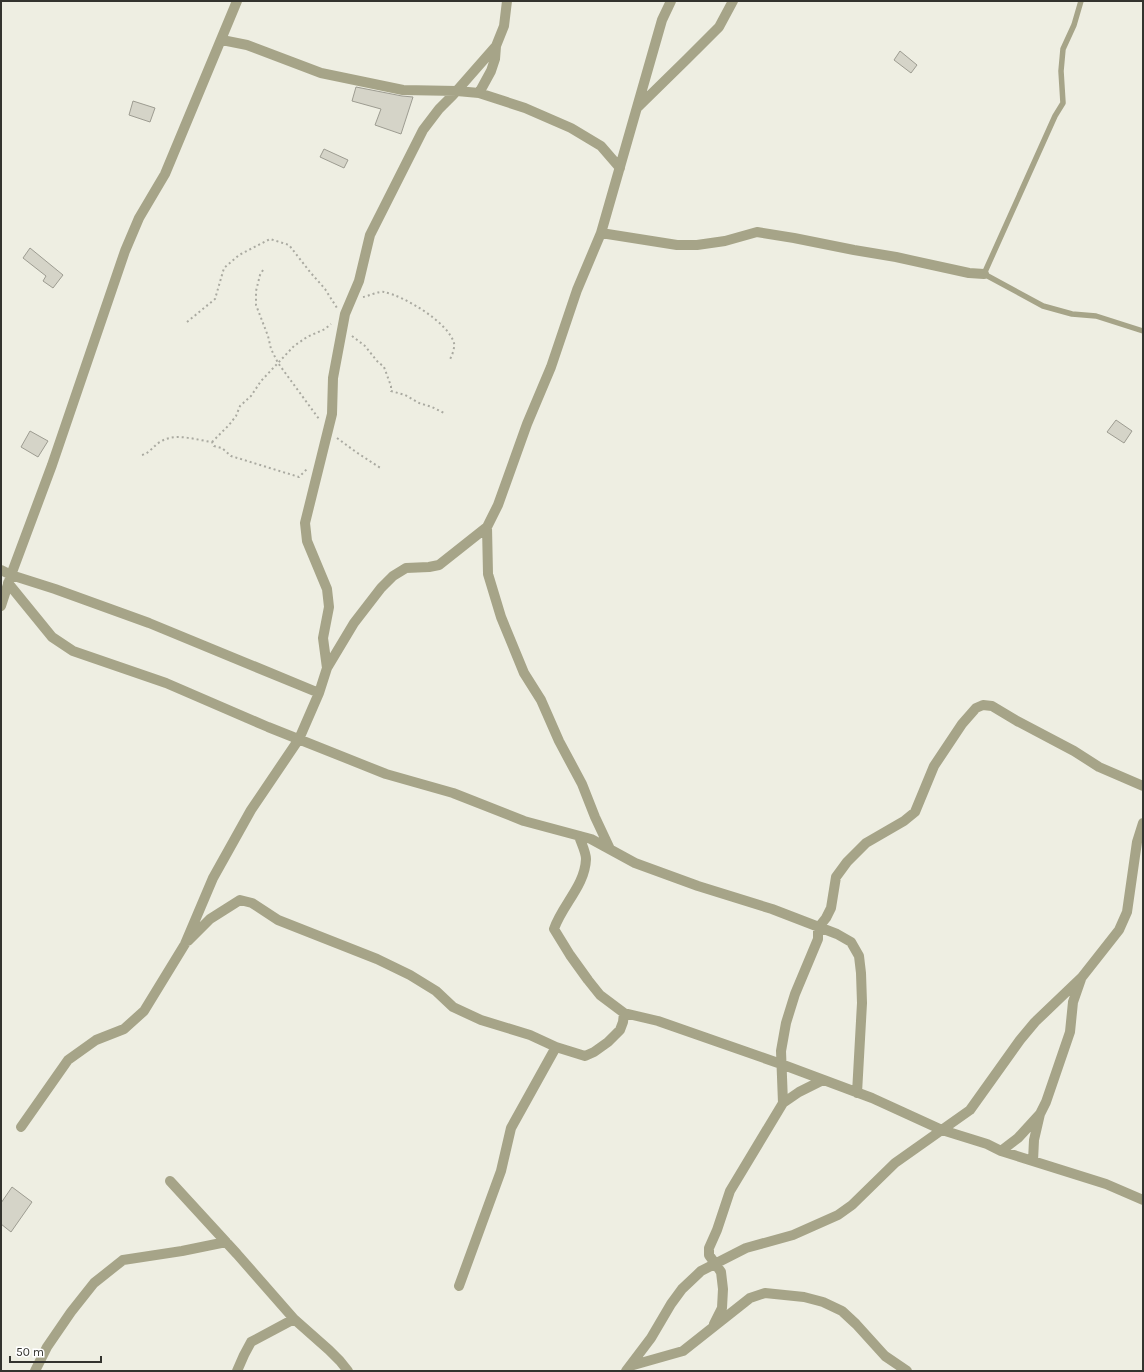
<svg xmlns="http://www.w3.org/2000/svg" width="1144" height="1372" font-family="Karla,sans-serif">
	<style>
		.building { fill: #d5d4c8; stroke: #9d9c91 }
		.lines { fill: none; stroke-linecap: round; stroke-linejoin: round }
		.path { stroke: #aaaaa1; stroke-width: 2; stroke-dasharray: 2 3; stroke-linecap: butt }
		.service { stroke: #a6a488; stroke-width: 5.5 }
		.minor { stroke: #a6a488; stroke-width: 10 }
	</style>
	<rect width="100%" height="100%" fill="#eeeee2"/>
	<path class="building" d="M900 51 917 65 911 73 894 60Z
		M356 87 402 96 413 97 401 134 375 125 381 109 352 101Z
		M133 101 155 108 150 122 129 115Z
		M324 149 348 160 344 168 320 157Z
		M30 248 63 275 53 288 43 281 46 276 23 258Z
		M1116 420 1132 431 1124 443 1107 432Z
		M30 431 48 441 38 457 21 447Z
		M12 1187 32 1202 11 1232 1 1224V1203Z"/>
	<g class="lines">
		<path class="path" d="M263 270 260 275 256 291V305L268 336 271 349 278 363 319 419
			M363 297C369 296 378 291 384 292 404 296 448 322 454 343 455 348 452 356 449 361
			M187 322 215 299 224 268 239 255 270 239 289 245 310 272 325 289 337 308
			M352 336 365 346 377 361 384 367 391 386V391L405 395 419 403 432 407 444 413
			M337 438 356 452 382 469
			M212 442 229 425 236 416 240 406 251 396 261 381 294 346 307 337 325 329 331 324
			M142 455C150 453 153 446 160 442 175 432 196 440 212 442L214 446 222 448 231 456 299 477 307 469"/>
		<path class="service" d="M1081 1 1074 25 1063 49 1061 71 1063 103 1055 116 984 274 1043 306 1072 314 1096 316 1143 331"/>
		<path class="minor" d="M222 40 247 45 321 73 403 90 457 91 479 93 525 108 571 128 601 146 620 168
			M479 93 491 71 495 59 496 46 504 26 507 1
			M638 107 687 59 719 27 733 1
			M601 233 677 245H697L725 241 757 232 794 238 854 250 896 257 969 273 984 274
			M487 527 488 574 501 617 524 673 541 700 559 741 582 784 595 817 610 849
			M1 570 11 575 55 589 149 623 319 693
			M8 583 52 637 73 651 166 683 268 727 386 774 453 793 524 821 591 839 635 863 698 886 772 909 837 934 851 942 859 956 861 973 862 1003 857 1093
			M1 606 11 575 52 465 125 251 139 218 165 174 237 1
			M327 668 323 638 329 607 327 589 307 541 305 523 332 414 333 378 345 314 359 281 370 235 423 130 439 109 453 95 496 46
			M579 836C581 843 586 852 586 859 585 886 562 905 554 929L570 955 588 980 600 995 624 1013 658 1021 781 1064 872 1098 942 1130 987 1144 1001 1151 1106 1184 1143 1200
			M188 941 210 919 240 900 252 903 278 920 377 959 410 975 436 991 453 1007 481 1020 530 1035 556 1047 585 1056 594 1052 608 1042 620 1030 623 1022 624 1013
			M783 1103 781 1051 786 1023 795 994 818 939V928L826 918 831 908 836 877 847 862 866 843 904 821 915 812 934 766 962 724 976 708 983 705 992 706 1017 721 1074 751 1099 767 1143 786
			M21 1127 68 1060 96 1040 124 1029 144 1011 185 944 213 878 251 810 299 739 319 693 327 668 354 623 381 588 393 576 406 568 429 567 439 565 487 527 498 505 527 424 551 367 577 290 601 233 662 20 671 1
			M1001 1151 1018 1138 1040 1114
			M1033 1161 1034 1140 1040 1114 1046 1102 1070 1032 1073 1002 1081 979
			M170 1181 237 1254 294 1319 329 1350 340 1361 348 1371
			M459 1286 501 1171 511 1128 556 1047
			M714 1324 722 1308 723 1289 721 1272 709 1255V1248L717 1230 730 1191 783 1103 799 1092 823 1080
			M630 1366 683 1351 750 1298 765 1293 804 1297 823 1302 842 1311 856 1324 885 1356 907 1371
			M35 1371 47 1347 71 1312 94 1283 123 1260 182 1251 226 1242
			M237 1371 244 1355 251 1342 294 1319
			M626 1371 651 1338 671 1304 682 1289 701 1271 746 1248 793 1235 838 1215 852 1205 895 1163 970 1110 1020 1040 1035 1022 1082 977 1119 930 1127 912 1137 842 1143 823"/>
	</g>
	<rect width="1144" height="1372" fill="none" stroke="#33332e" stroke-width="4"/>
	<path d="M10 1356v6h91v-6" fill="none" stroke="#33332e" stroke-width="2"/>
	<text x="16" y="1356" font-size="12" fill="#33332e" stroke="#ffffff" stroke-width="3" paint-order="stroke">50 m</text>
</svg>
